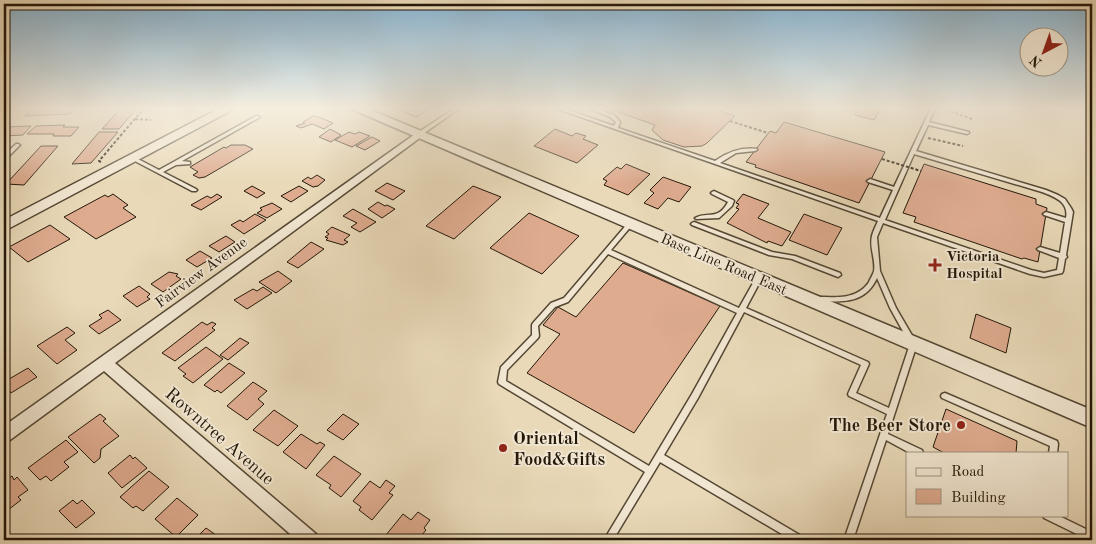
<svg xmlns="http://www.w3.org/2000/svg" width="1096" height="544" font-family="'Old Standard TT',serif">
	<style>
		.building { fill: #deab8f; stroke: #231708 }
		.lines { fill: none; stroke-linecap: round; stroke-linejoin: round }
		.service-casing { stroke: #544834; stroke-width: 3 }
		.minor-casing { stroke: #544834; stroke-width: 3 }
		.tertiary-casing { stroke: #544834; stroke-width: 3 }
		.path { stroke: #231708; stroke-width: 2; stroke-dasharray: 3 2; stroke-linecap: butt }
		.service { fill: #f1e6d1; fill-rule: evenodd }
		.minor { fill: #f1e6d1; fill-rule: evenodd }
		.tertiary { fill: #f1e6d1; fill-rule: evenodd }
		.path-bridge { stroke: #231708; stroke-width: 2; stroke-dasharray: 3 2; stroke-linecap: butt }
		.poi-dot { fill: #8f2418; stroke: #f1e6d1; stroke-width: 2 }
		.labels { text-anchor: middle; stroke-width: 4; stroke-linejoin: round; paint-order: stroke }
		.poi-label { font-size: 15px; font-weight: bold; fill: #231708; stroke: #f1e6d1; text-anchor: start }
		.street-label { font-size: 15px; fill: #231708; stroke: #f1e6d1 }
		.near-poi-label { font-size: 18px; font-weight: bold; fill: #231708; stroke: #f1e6d1; text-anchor: end }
		.near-street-label { font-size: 18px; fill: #231708; stroke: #f1e6d1 }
	</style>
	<rect width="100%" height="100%" fill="#e9d9b8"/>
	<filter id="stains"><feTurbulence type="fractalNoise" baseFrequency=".004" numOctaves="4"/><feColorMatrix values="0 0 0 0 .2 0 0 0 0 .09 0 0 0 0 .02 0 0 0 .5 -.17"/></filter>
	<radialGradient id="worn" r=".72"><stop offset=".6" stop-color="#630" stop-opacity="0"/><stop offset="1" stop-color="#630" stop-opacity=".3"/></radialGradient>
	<path class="building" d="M33 108H75L70 114 25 116Z
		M121 108H137L119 129H102Z
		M607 108H713L735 116 707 143 702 146 684 147 663 140 652 130 655 125Z
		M846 108H881L874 120 855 115 857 112Z
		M313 116 319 117 333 123 324 129 312 124 301 128 296 126 305 123 303 122Z
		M784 122 885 152 859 203 755 167 756 165 746 162 770 131 776 133Z
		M4 125H6L4 127 31 126 23 135 4 136Z
		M65 125 63 127H79L71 136H53L54 134H27L36 126Z
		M330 129 341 135 331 142 319 137Z
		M555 129 572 136 576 133 586 136 583 139 598 145 577 163 534 146Z
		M99 132H118L91 163 72 164Z
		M349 132 355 134 359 132 370 136 352 147 335 140Z
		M372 137 380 141 365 150 356 146Z
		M231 145H245L253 149 205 177 199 178 193 175 198 172 190 167 224 147 226 148Z
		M41 146H58L24 185 6 184Z
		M626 164 650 174 628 195 604 185 607 181 603 179 617 167 621 169Z
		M924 164 1036 199V204L1047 208 1038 262 1024 258 1022 259 914 222 916 217 903 213Z
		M317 175 325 180 318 186 313 187 302 181 308 177 311 179Z
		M663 177 691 187 679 202 668 198 658 209 644 203 654 193 650 190Z
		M387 183 405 191 393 200 375 191Z
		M252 186 265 193 257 198 244 191Z
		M299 186 308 191 291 202 281 196Z
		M473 186 501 197 454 239 426 226Z
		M113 194 128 205 123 208 136 217 96 239 64 217 105 195 108 197Z
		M217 194 222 197 201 210 191 205 207 196 211 198Z
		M743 194 769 204 758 218 791 232 782 246 768 241 767 243 727 223 739 209 736 208 739 204 736 203Z
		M378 202 385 206 387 205 395 209 382 218 368 209Z
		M272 203 282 209 267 218 257 213 262 210 260 208Z
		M353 209 376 222 360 232 351 227 357 223 343 216Z
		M529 213 579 236 542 274 490 248Z
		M255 214 266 220 244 234 231 225 240 220 243 222Z
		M804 214 842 228 827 255 789 240Z
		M50 225 70 239 28 262 9 247Z
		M332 227 350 235 344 240 348 242 343 245 326 240 328 238 325 237 329 234 326 232Z
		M226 236 235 242 219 252 209 246Z
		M311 242 324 249 298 268 287 262Z
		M200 251 212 258 197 267 186 260Z
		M623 263 720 306 634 433 527 373 560 334 543 325 558 307 576 317Z
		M278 271 292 281 276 293 259 282Z
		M169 272 178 274 176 276 181 279 163 292 151 284Z
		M139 286 150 294 147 297 150 299 137 307 123 296Z
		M263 287 272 293 247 309 234 300 253 289 257 291Z
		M108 310 121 320 99 334 89 326 102 318 99 315Z
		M976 314 1011 328 1006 353 970 338Z
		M202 322 207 325 212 322 216 324 212 328 215 330 175 361 162 353Z
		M67 327 75 333 65 340 77 350 57 364 37 346Z
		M240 338 249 343 228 360 220 355Z
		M206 347 223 359 193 383 183 376 186 374 178 368Z
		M229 363 245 373 221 393 217 390 215 392 204 385Z
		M28 368 37 377 11 393 4 382Z
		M253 382 267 391 258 399 264 404 247 420 227 406Z
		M946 409 1017 441 1016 453H944L933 447Z
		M274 410 298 426 278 446 253 430Z
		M100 414 106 419 103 421 119 436 101 449 100 458 94 463 68 437Z
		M343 414 359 424 343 440 327 430Z
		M301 434 317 444 320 442 325 445 306 469 283 452Z
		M66 440 78 452 64 462 69 467 51 481 46 476 40 480 28 468Z
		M130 455 133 459 135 457 147 468 122 488 108 473Z
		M334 456 361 474 341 497 329 488 331 485 316 475Z
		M149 471 169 487 143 511 136 506 133 508 120 497Z
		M12 476 14 480 17 477 28 490 18 497 21 500 4 513V482Z
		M386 480 395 486 389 493 393 495 372 520 359 510 361 507 353 501 370 481 380 488Z
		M177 498 198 515 176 537 155 519Z
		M73 500 77 504 82 500 95 513 76 528 59 511Z
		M418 512 430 520 424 528 426 530 418 540H394L386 535 403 514 411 520Z
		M206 528 223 540H194Z"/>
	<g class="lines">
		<defs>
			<path id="service" d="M397 108H404L416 113 423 108H428L416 116Z
				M455 108H460L420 136H416V134Z
				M555 108H562L614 126 616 122 610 117 588 108H595L614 115 620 122 618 128 715 161C728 152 741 147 757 149V150L755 151 736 153 720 163 880 218 893 190 868 182 867 181 870 179 894 187 931 108H935L929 122 969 132V133L967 134 928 125 916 151 1046 190 1058 195 1065 199 1071 208 1073 212 1066 255 1067 257 1065 259 1063 271 1062 273 1044 277 1030 274 883 223 877 237 880 271 896 308 917 344 888 434 922 450 923 453H910L886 440 853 540H844L887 414 849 396 848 394 861 365 744 312 698 398 664 455 803 537 804 540H792L660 462 613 540H604L645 472 499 384 498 382 501 367 532 335V325L533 323 551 303 564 298 628 223H632L633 224 611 250 739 308 757 276H761L762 278 746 308 868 362 869 364 856 393 889 408 910 344 890 308 877 278C865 304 842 302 818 301H816L815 299 816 297H818C836 297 857 300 869 282 870 279 873 275 874 271 876 260 869 247 872 236 873 231 876 226 878 221ZM914 154 1042 192C1055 197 1069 202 1066 218L1046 212 1043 214 1044 215 1065 222 1060 253 1040 247 1037 249 1038 250 1059 258 1057 270 1044 273 1031 270 885 220ZM608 254 737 313 692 394 649 466 506 381 507 370 538 338 539 336 538 326 555 307 568 302Z
				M256 116H258L260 117 182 161 190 162V164L176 165 163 172 196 189 197 190 196 191H192L131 159 132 158H136L159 170Z
				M16 144H18L20 145 6 159H4V155Z
				M714 191 733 200 734 201 732 206 719 218 696 219 695 218C708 211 718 221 728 202L712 194 711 193 712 192Z
				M694 222 772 252 795 256 840 273 841 275 838 277 792 259 769 255 692 225 691 224 692 223Z
				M945 393 1057 441 1058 444 1057 453H1049L1050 446 942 398 941 396 942 394Z
				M1043 515H1057L1092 532V540H1089L1044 518Z"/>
			<path id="minor" d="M418 132 421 133V137L115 363 316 534 319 540H297L104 371 10 440 4 442V426Z"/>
			<path id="tertiary" d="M220 108H236L4 231V220Z
				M349 108H366L1092 410V428Z"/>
		</defs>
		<use href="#service" class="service-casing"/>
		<use href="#minor" class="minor-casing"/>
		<use href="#tertiary" class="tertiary-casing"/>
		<path class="path" d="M941 108 972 119
			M135 119 151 120
			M730 121 768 133
			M928 138 963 146
			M101 162 99 161 144 108"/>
		<use href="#service" class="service"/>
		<use href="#minor" class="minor"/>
		<use href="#tertiary" class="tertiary"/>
		<path class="path-bridge" d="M882 159 921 171"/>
	</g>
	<linearGradient id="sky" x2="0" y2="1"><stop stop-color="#89b6d4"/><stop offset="0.59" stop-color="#f5eedf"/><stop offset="1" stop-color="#f5eedf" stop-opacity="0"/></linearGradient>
	<rect width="1096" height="184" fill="url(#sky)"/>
	<g class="poi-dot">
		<path d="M932.5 257.5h5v5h5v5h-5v5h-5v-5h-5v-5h5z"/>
		<circle cx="961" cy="425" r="5"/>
		<circle cx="503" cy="448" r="5"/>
	</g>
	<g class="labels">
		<g class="poi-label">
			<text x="946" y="261">Victoria<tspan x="946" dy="17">Hospital</tspan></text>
		</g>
		<g class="street-label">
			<text transform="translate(724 264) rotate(23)" y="5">Base Line Road East</text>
			<text transform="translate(201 272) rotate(-36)" y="5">Fairview Avenue</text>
		</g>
		<g class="near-poi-label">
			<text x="951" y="431">The Beer Store</text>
			<text x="513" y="444" text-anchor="start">Oriental<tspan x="513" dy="21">Food&amp;Gifts</tspan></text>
		</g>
		<g class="near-street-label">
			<text transform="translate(220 436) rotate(41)" y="6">Rowntree Avenue</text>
		</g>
	</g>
	<rect width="1096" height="544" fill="none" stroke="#e9d9b8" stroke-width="20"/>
	<rect x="5" y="5" width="1086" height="534" fill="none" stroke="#231708" stroke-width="2.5"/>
	<rect x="10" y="10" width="1076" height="524" fill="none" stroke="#231708"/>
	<rect x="906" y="452" width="162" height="65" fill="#f1e6d1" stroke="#9f9381"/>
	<rect x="916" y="468" width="25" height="8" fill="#f1e6d1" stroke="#9f9381"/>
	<text x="951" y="476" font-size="15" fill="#231708">Road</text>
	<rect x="916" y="489" width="25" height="15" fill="#deab8f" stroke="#9f9381"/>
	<text x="951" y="502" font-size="15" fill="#231708">Building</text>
	<g transform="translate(1044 52) rotate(221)"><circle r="24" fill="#f1e6d1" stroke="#9f9381"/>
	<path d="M0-4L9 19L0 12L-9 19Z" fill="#8f2418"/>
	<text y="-8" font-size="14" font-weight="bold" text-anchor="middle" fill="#231708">N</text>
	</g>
	<rect width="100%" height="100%" filter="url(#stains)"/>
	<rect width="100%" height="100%" fill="url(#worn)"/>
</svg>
